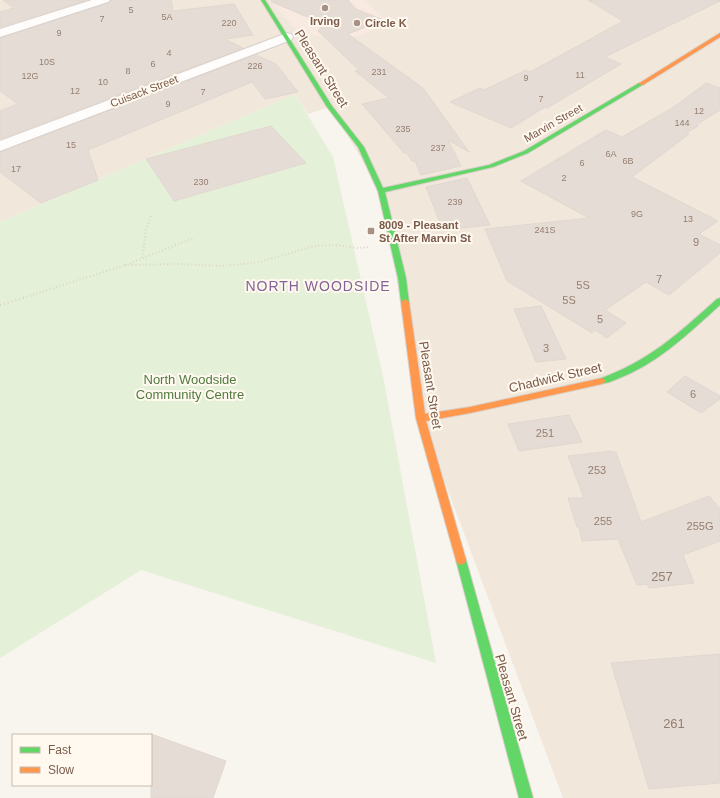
<svg xmlns="http://www.w3.org/2000/svg" width="720" height="798" font-family="Helvetica,sans-serif">
	<style>
		.residential { fill: #f2e7db }
		.commercial { fill: #f8e9e1 }
		.green { fill: #e5f0d8 }
		.building { fill: #e5ddd5; stroke: #e2d7d0 }
		.lines { fill: none; stroke-linecap: round; stroke-linejoin: round }
		.street-casing { stroke: #d8d1cc; stroke-width: 2 }
		.fast-casing { stroke: #d8d0c9; stroke-width: 2 }
		.slow-casing { stroke: #d8d0c9; stroke-width: 2 }
		.path-far1 { stroke: #dcd4ce; stroke-width: 2; stroke-dasharray: 1 2.5; stroke-linecap: butt }
		.path { stroke: #dcd4ce; stroke-width: 2.5; stroke-dasharray: 1 3; stroke-linecap: butt }
		.street { fill: #fefdfc; fill-rule: evenodd }
		.fast { fill: #63d668; fill-rule: evenodd }
		.slow { fill: #ff974d; fill-rule: evenodd }
		.poi-dot { fill: #a69184; stroke: #fff9f0; stroke-width: 1.5 }
		.labels { text-anchor: middle; stroke-width: 4; stroke-linejoin: round; paint-order: stroke }
		.far-number-label { font-size: 9px; fill: #967e70 }
		.far-poi-label { font-size: 11px; font-weight: bold; fill: #7a5b4b; stroke: #fff9f0; text-anchor: start }
		.far-street-label { font-size: 11px; fill: #7a5b4b; stroke: #fff9f0 }
		.number-label { font-size: 11px; fill: #967e70 }
		.street-label { font-size: 13px; fill: #7a5b4b; stroke: #fff9f0 }
		.park-label { font-size: 13px; fill: #517a3f; stroke: #fff9f0 }
		.near-number-label { font-size: 13px; fill: #967e70 }
		.neighbourhood-label { font-size: 14px; letter-spacing: 1px; fill: #846396; stroke: #fff9f0 }
	</style>
	<rect width="100%" height="100%" fill="#f8f4ee"/>
	<path class="residential" d="M0 0H270L301 35 389 24 364 0H720V798H563L421 418 381 191 330 107 308 114 295 94 0 222Z"/>
	<path class="commercial" d="M270 0H364L389 24 351 38 301 35Z"/>
	<path class="green" d="M295 94 333 157 383 376 436 663 141 570 0 658V222Z"/>
	<path class="building" d="M3 0H87L0 27V12L14 8Z
		M112 0H171L173 11 234 4 253 35 225 39 243 48 0 139V111L18 104 0 91V38L108 3Z
		M271 0H348L356 9 383 20 348 34 423 88 469 152 448 140 461 166 421 175 415 161H412L407 153H404L362 104 389 98 355 71 359 70 318 31 324 24 272 2Z
		M588 0H720V1L605 57 621 64 547 108 545 107 511 128 450 102 480 88 484 90 526 70 530 72 623 21Z
		M256 55 276 64 298 92 265 99 252 82 88 150 98 180 41 203 0 172V152Z
		M706 83 720 88V110L696 125 698 126 686 133 689 134 632 177 718 221 699 234 720 245V253L669 295 646 282 605 310 626 323 607 338 595 330 592 333 507 281 485 229 589 218 521 181 606 130 622 137 674 107Z
		M271 126 306 163 174 201 146 159Z
		M467 178 490 225 443 230 426 187Z
		M541 306 566 359 536 362 514 309Z
		M685 376 720 396V399L701 413 667 392Z
		M569 415 582 442 519 451 508 424Z
		M612 451 613 452H616L641 522 709 496 720 509V541L683 555 694 583 649 588 647 584 637 585 618 539 582 541 579 527H577L568 498H584L568 456Z
		M720 654V783L649 789 611 663Z
		M151 734 226 761 213 798H151Z"/>
	<g class="lines">
		<defs>
			<path id="street" d="M92 0H110L108 2 0 37V29Z
				M287 33 291 34 293 37 291 40 0 151V141Z"/>
			<path id="fast" d="M261 0H265L332 106 364 147 383 188 489 165 524 151 639 83 644 84 528 153 493 167 385 192 406 278 409 302 405 305 401 302 398 278 378 191 358 147 327 107Z
				M720 298V305C688 334 657 364 617 379 611 381 605 385 599 383L598 381 599 379C649 361 678 334 717 299Z
				M461 555 465 557 466 560 533 798H519L456 560 457 557Z"/>
			<path id="slow" d="M720 33V37L643 85 638 84Z
				M405 299 409 302 425 414 470 407 602 378 606 381 602 384 470 413 426 421 466 560 465 563 461 565 457 563 456 560 416 418 401 302Z"/>
		</defs>
		<use href="#street" class="street-casing"/>
		<use href="#fast" class="fast-casing"/>
		<use href="#slow" class="slow-casing"/>
		<path class="path-far1" d="M142 258 146 230 151 216
			M125 265 179 264 223 266 260 262 314 246 337 245 357 248 369 247
			M23 298 125 265 194 238"/>
		<path class="path" d="M0 305 26 297"/>
		<use href="#street" class="street"/>
		<use href="#fast" class="fast"/>
		<use href="#slow" class="slow"/>
	</g>
	<g class="poi-dot">
		<circle cx="325" cy="8" r="4"/>
		<circle cx="357" cy="23" r="4"/>
		<rect x="367" y="227" width="8" height="8" rx="2"/>
	</g>
	<g class="labels">
		<g class="far-number-label">
			<text x="131" y="13">5</text>
			<text x="167" y="20">5A</text>
			<text x="102" y="22">7</text>
			<text x="229" y="26">220</text>
			<text x="59" y="36">9</text>
			<text x="169" y="56">4</text>
			<text x="47" y="65">10S</text>
			<text x="153" y="67">6</text>
			<text x="255" y="69">226</text>
			<text x="128" y="74">8</text>
			<text x="379" y="75">231</text>
			<text x="580" y="78">11</text>
			<text x="30" y="79">12G</text>
			<text x="526" y="81">9</text>
			<text x="103" y="85">10</text>
			<text x="75" y="94">12</text>
			<text x="203" y="95">7</text>
			<text x="541" y="102">7</text>
			<text x="168" y="107">9</text>
			<text x="699" y="114">12</text>
			<text x="682" y="126">144</text>
			<text x="403" y="132">235</text>
			<text x="71" y="148">15</text>
			<text x="438" y="151">237</text>
			<text x="611" y="157">6A</text>
			<text x="628" y="164">6B</text>
			<text x="582" y="166">6</text>
			<text x="16" y="172">17</text>
			<text x="564" y="181">2</text>
			<text x="201" y="185">230</text>
			<text x="455" y="205">239</text>
			<text x="637" y="217">9G</text>
			<text x="688" y="222">13</text>
			<text x="545" y="233">241S</text>
		</g>
		<g class="far-poi-label">
			<text x="325" y="25" text-anchor="middle">Irving</text>
			<text x="365" y="27">Circle K</text>
			<text x="379" y="229">8009 - Pleasant<tspan x="379" dy="13">St After Marvin St</tspan></text>
		</g>
		<g class="far-street-label">
			<text transform="translate(144 91) rotate(-21)" y="4">Cuisack Street</text>
			<text transform="translate(553 123) rotate(-30)" y="4">Marvin Street</text>
		</g>
		<g class="number-label">
			<text x="696" y="246">9</text>
			<text x="659" y="283">7</text>
			<text x="583" y="289">5S</text>
			<text x="569" y="304">5S</text>
			<text x="600" y="323">5</text>
			<text x="546" y="352">3</text>
			<text x="693" y="398">6</text>
			<text x="545" y="437">251</text>
			<text x="597" y="474">253</text>
			<text x="603" y="525">255</text>
			<text x="700" y="530">255G</text>
		</g>
		<g class="street-label">
			<text transform="translate(322 68) rotate(58)" y="5">Pleasant Street</text>
			<text transform="translate(555 377) rotate(-13)" y="5">Chadwick Street</text>
			<text transform="translate(431 385) rotate(81)" y="5">Pleasant Street</text>
			<text transform="translate(512 697) rotate(74)" y="5">Pleasant Street</text>
		</g>
		<g class="park-label">
			<text x="190" y="384">North Woodside<tspan x="190" dy="15">Community Centre</tspan></text>
		</g>
		<g class="near-number-label">
			<text x="662" y="581">257</text>
			<text x="674" y="728">261</text>
		</g>
		<g class="neighbourhood-label">
			<text x="318" y="291">NORTH WOODSIDE</text>
		</g>
	</g>
	<rect x="12" y="734" width="140" height="52" fill="#fff9f0" stroke="#cabaae"/>
	<rect x="20" y="747" width="20" height="6" fill="#63d668" stroke="#cabaae"/>
	<text x="48" y="754" font-size="12" fill="#7a5b4b">Fast</text>
	<rect x="20" y="767" width="20" height="6" fill="#ff974d" stroke="#cabaae"/>
	<text x="48" y="774" font-size="12" fill="#7a5b4b">Slow</text>
</svg>
